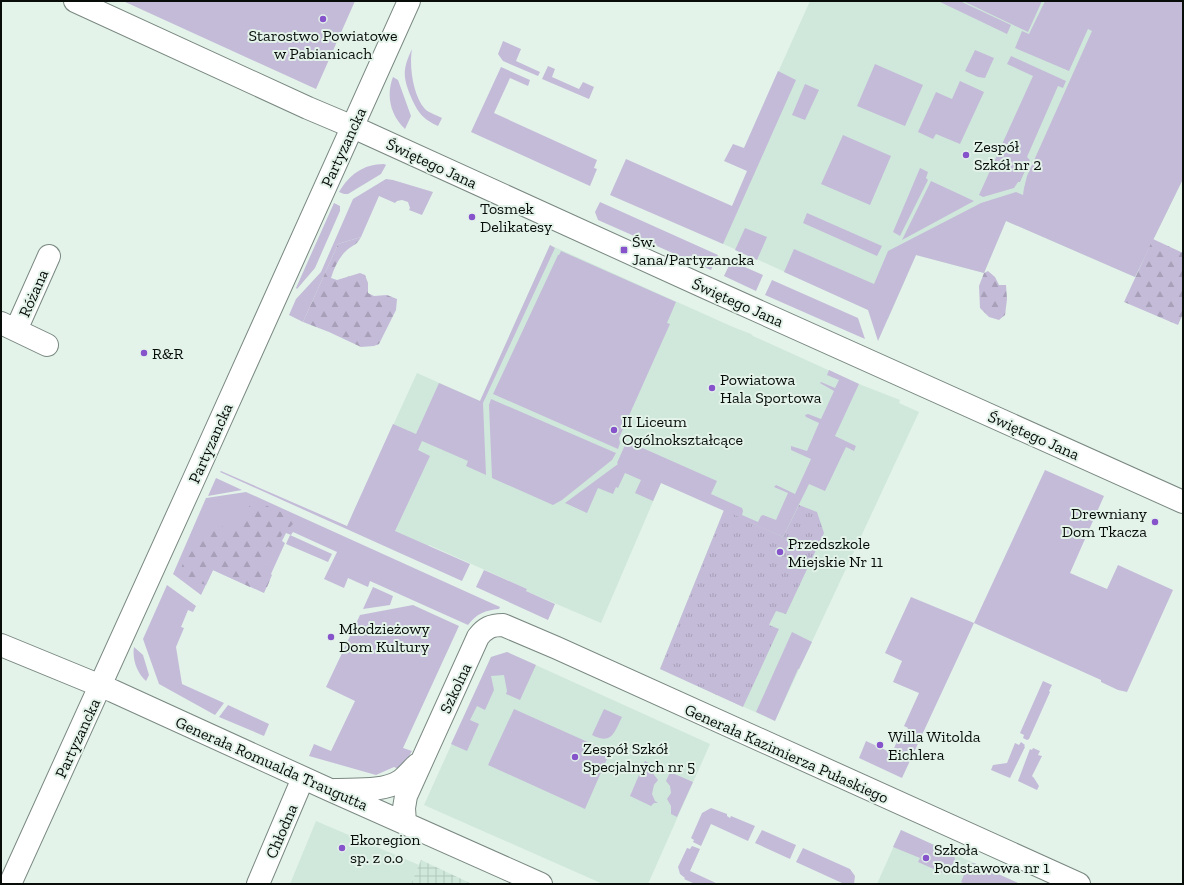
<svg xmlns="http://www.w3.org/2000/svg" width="1184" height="885" font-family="'Zilla Slab',serif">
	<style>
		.built { fill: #d0e8db }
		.industrial { fill: url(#industrial-grid) }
		.green { fill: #c4bbd8 }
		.forest { fill: url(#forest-firs) }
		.park { fill: url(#park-tufts) }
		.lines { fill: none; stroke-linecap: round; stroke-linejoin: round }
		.street-casing { stroke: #798880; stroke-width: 24 }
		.secondary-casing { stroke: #798880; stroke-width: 24 }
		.street { stroke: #fff; stroke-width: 22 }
		.secondary { stroke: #fff; stroke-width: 22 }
		.poi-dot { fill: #8653cb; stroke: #e3f3ea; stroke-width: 1.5 }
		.labels { text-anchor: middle; stroke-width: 4; stroke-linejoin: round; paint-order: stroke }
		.poi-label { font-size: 16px; fill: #080d0a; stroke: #e3f3ea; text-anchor: start }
		.street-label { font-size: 16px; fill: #080d0a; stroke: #e3f3ea }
	</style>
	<defs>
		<pattern id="industrial-grid" width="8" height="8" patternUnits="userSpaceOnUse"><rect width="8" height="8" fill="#d0e8db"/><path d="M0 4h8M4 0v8" fill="none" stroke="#b1c6bb"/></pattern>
		<pattern id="forest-firs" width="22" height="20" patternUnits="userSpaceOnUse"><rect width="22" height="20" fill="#c4bbd8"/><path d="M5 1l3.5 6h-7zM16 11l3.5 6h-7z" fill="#a7a0b8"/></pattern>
		<pattern id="park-tufts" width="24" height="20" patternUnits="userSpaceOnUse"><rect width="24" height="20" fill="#c4bbd8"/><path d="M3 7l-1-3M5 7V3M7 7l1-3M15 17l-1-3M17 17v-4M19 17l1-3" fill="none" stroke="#a7a0b8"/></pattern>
	</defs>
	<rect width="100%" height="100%" fill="#e3f3ea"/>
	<path class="built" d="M810 1H1183V179L1135 277 1006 221 984 273 916 255 888 319 719 242 755 163 744 148Z
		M550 245 733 327 751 334 753 336 859 384 900 400 899 403 919 412 775 721 660 669 724 510 661 483 601 623 526 591 527 589 429 545 428 546 399 535 352 515 417 373 480 401Z
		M507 652 710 744 648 884H603L424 805 491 657Z
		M316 821 419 865 411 884H290Z
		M901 830 974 863 1020 884H877Z"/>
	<path class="industrial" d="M421 860 472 884H411Z"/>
	<path class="green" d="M123 1H355L316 89Z
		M938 1H960L1011 25 1007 34Z
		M963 1H1042L1028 32Z
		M1045 1H1183V179L1135 277 1006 221 984 273 916 255 878 341 868 310 784 272 794 249 874 284 888 251 981 203 1016 192 1023 195 1024 188 1027 176 1092 31 1088 29 1069 71 1015 48 1022 31 1029 34Z
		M503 41 521 49 516 61 540 72 538 76 503 61 498 54Z
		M412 49C409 66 413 96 425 109 429 113 437 115 442 118L438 126C423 119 418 113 411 97 403 77 402 70 412 49Z
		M975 50 994 58 985 78 978 77 965 71Z
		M1011 56 1066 81 1063 88 1058 86 1027 157 1030 160 1020 182H1018L1014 188 983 197 979 195 1033 76 1007 64Z
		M875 64 923 85 905 126 857 106Z
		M548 66 555 69 552 77 579 89 583 82 594 87 589 99 542 79Z
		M501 67 530 80 528 86 510 78 494 113 597 160 594 168 597 169 590 186 471 132Z
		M778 71 796 80 723 244 610 195 626 159 732 206 747 171 724 161 733 144 744 148Z
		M393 77 398 80 411 116 405 129C390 115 386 95 393 77Z
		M960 81 984 92 960 144 936 134 933 139 918 132 936 92 952 99Z
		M805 84 819 90 805 120 792 115Z
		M843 135 891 156 870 205 821 184Z
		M384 164 386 165 381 174 348 194H344L339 192C349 175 363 164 384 164Z
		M920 168 928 172 926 178 928 180 900 236 893 232Z
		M386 179 393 180 433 192 422 215 409 210 410 208 408 202 402 200 397 201 395 203 379 196 361 237 338 244 303 322 289 315 296 299 321 272 353 199Z
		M931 181 974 201 902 240Z
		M600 202 718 255 711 270 598 220 595 212Z
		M334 203 340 206V211L315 268 297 289 296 288Z
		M807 213 882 246 877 256 803 223Z
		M745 228 767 237 757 260 735 250Z
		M550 245 555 248 483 403 486 475 466 466 468 461 422 441 418 450 430 456 395 531 470 564 462 581 220 472 221 471 347 526 393 424 416 434 439 383 480 401Z
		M561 251 676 302 667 323 670 324 619 438 620 443 618 449 493 394 558 255H559Z
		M731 261 763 275 756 291 724 276Z
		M772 280 858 318 865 339 765 295Z
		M829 370 859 384 835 436 856 446 854 451 846 447 825 491 809 484 783 537 661 483 653 501 635 493 641 480 625 473 618 488 616 487 613 494 598 488 587 513 565 503 618 464 617 463 625 445 629 442 717 481 711 494 742 508 743 511 742 515 758 522 761 516 763 515 776 520 788 493 774 487 776 485 795 494 811 459 791 450V446L807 451 819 423 806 417 805 415 808 414 821 419 834 391 820 383 821 382 835 388 839 380 827 375Z
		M491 399 616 453 612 460 562 500 553 505 492 478 489 405Z
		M1045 470 1104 496 1070 573 1107 589 1118 565 1173 590 1127 692 1118 690 1101 682V680L974 623 902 778 859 758 866 741 892 753 898 739 903 740 908 728 904 726 919 693 893 682 902 661 885 653 911 597 974 623Z
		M216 478 242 490 208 496Z
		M246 492 500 607 499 609C486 610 476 614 468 625L370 581 368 587 348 578 344 588 324 579 337 552 293 532 291 535 286 533 282 541 285 543 271 574 272 575 264 593 213 570 201 595 173 574 206 498Z
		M290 535 332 554 328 562 286 544Z
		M484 570 527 589 526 591 555 604 548 620 476 587Z
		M167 585 196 606 193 612 188 610 181 627 184 628 176 647 182 684 224 703 215 715 159 684 143 639Z
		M373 587 393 596 390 605 363 609Z
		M413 605 459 626 403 748 412 751 401 770 394 767 376 775 309 756 314 744 331 751 355 701 326 687 360 615Z
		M792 632 812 642 799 669H798L775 721 756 712Z
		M134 647 143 655 149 675 146 681C137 673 132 659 134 647Z
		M507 652 536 665 520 700 506 694 507 691 504 675 491 676 494 690 485 710 477 706 470 720 479 724 467 751 451 744 491 657Z
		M1043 681 1052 685 1049 691 1050 692 1029 739 1027 740 1023 738 1024 735 1020 733Z
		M228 705 269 724 264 736 219 717Z
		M514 709 610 752 585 809 488 765Z
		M604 709 622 717C614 733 612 745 592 735Z
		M1021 742 1025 745 1024 746 1025 747 1010 778 991 770 993 765 1007 763 1015 743 1019 745Z
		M1033 748 1040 751 1038 755 1042 756 1032 776 1034 778 1039 786 1037 790 1018 781 1030 749 1032 750Z
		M645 761 654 766 652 772 658 780 654 785 652 794 655 801 658 803H654L651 806 630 796Z
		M670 772 693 782 677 817 671 814V806L667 799 671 793 670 786 666 781Z
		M711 808 727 814V816L730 818 731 816 755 826 748 841 711 824 701 846 693 842 694 840 691 838 702 813Z
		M762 830 796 845 790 859 755 843Z
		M901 830 954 854 955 860 947 875 918 862 920 858 893 847Z
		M692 846 700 849 690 871 718 884H695L684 879 685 878 680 874 678 867 687 848 690 849Z
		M803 848 850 869 855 876 854 884H842V883L796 862Z
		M974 863 1020 884H965L961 882 968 865Z"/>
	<path class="forest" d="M361 237C356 246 354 244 347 250 339 257 334 268 331 278L337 280 360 273 365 275 368 283V293L374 296 387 295 397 299 396 310 379 344 374 346 361 347 329 332 303 322 338 244Z
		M1153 239 1183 253V314L1178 325 1124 302Z
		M988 271 995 277 999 285H1006L1007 299 1005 315 999 320 989 317 980 308 979 286 984 273Z
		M256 501 292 517 294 523 281 536 279 545 276 550 268 546 266 548C267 556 263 568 270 574V580L267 587H250L213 570 206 585C193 580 190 582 181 570 183 559 201 527 213 525 219 525 229 529 235 530 245 522 244 506 256 501Z"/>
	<path class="park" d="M799 505 817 512 824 533 786 614 776 611 769 625 779 629 743 707 660 669 724 510 783 537Z"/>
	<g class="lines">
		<defs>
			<path id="street" d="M75 1 308 108 353 127
				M1 323 47 345
				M16 330 49 256
				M1 645 113 691 330 790 541 884
				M335 790C354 789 383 792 400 781 406 777 412 769 418 764
				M405 823 404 808 406 796 478 637C485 628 491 625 503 625L557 648 1079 884
				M258 884 303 778"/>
			<path id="secondary" d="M353 127 709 289 1183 502
				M10 884C144 590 277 296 409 1"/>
		</defs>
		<use href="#street" class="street-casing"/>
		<use href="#secondary" class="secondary-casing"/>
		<use href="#street" class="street"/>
		<use href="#secondary" class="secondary"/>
	</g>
	<g class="poi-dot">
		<circle cx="323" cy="19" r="4"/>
		<circle cx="966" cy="155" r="4"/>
		<circle cx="472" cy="217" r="4"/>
		<rect x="620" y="246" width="8" height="8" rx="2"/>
		<circle cx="144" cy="353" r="4"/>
		<circle cx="712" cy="388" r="4"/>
		<circle cx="614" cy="430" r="4"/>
		<circle cx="1155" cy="522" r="4"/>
		<circle cx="780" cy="552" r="4"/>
		<circle cx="331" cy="637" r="4"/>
		<circle cx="880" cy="745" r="4"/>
		<circle cx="575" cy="757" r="4"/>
		<circle cx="342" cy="848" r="4"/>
		<circle cx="926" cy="858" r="4"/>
	</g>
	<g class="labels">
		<g class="poi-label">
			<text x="323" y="41" text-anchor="middle">Starostwo Powiatowe<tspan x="323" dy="18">w Pabianicach</tspan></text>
			<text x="974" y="152">Zespół<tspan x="974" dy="18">Szkół nr 2</tspan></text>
			<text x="480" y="214">Tosmek<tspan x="480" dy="18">Delikatesy</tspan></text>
			<text x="632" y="247">Św.<tspan x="632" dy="18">Jana/Partyzancka</tspan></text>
			<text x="152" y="359">R&amp;R</text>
			<text x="720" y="385">Powiatowa<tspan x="720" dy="18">Hala Sportowa</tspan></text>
			<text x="622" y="427">II Liceum<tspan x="622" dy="18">Ogólnokształcące</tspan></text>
			<text x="1147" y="519" text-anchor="end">Drewniany<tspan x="1147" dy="18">Dom Tkacza</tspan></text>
			<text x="788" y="549">Przedszkole<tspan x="788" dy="18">Miejskie Nr 11</tspan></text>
			<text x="339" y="634">Młodzieżowy<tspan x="339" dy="18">Dom Kultury</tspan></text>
			<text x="888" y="742">Willa Witolda<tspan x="888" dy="18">Eichlera</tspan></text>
			<text x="583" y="754">Zespół Szkół<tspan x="583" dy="18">Specjalnych nr 5</tspan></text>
			<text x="350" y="845">Ekoregion<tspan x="350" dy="18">sp. z o.o</tspan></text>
			<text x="934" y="855">Szkoła<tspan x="934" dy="18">Podstawowa nr 1</tspan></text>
		</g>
		<g class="street-label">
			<text transform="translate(343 147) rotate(-65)" y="6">Partyzancka</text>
			<text transform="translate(432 163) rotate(25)" y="6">Świętego Jana</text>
			<text transform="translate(33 293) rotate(-66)" y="6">Różana</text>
			<text transform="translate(738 302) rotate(24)" y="6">Świętego Jana</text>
			<text transform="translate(1034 435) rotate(24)" y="6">Świętego Jana</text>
			<text transform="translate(210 443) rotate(-66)" y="6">Partyzancka</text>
			<text transform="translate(455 688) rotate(-65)" y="6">Szkolna</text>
			<text transform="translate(77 738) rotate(-65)" y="6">Partyzancka</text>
			<text transform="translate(787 753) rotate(24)" y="6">Generała Kazimierza Pułaskiego</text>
			<text transform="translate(272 763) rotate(24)" y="6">Generała Romualda Traugutta</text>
			<text transform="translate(281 831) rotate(-67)" y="6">Chłodna</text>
		</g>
	</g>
	<rect width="1184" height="885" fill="none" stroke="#080d0a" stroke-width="4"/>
</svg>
